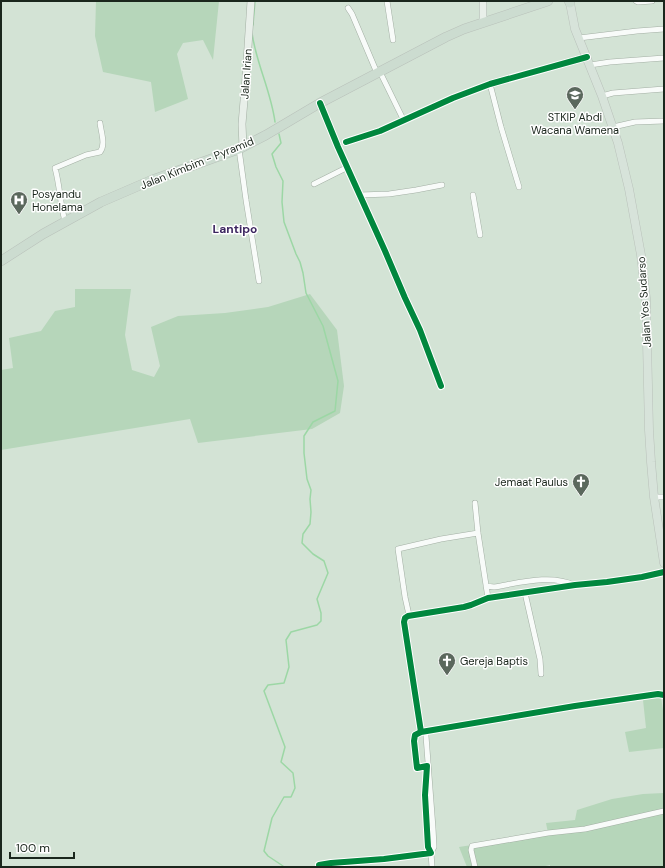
<svg xmlns="http://www.w3.org/2000/svg" width="665" height="868" font-family="'DM Sans',sans-serif">
	<style>
		.green { fill: #b6d6ba }
		.lines { fill: none; stroke-linecap: round; stroke-linejoin: round }
		.stream { stroke: #9cd7a5; stroke-width: 1.5 }
		.minor-casing { stroke: #a3afa4; stroke-width: 6 }
		.secondary-casing { stroke: #a3afa4; stroke-width: 8 }
		.primary-casing { stroke: #b9c1ba; stroke-width: 9 }
		.trunk-casing { stroke: #b9c1ba; stroke-width: 10 }
		.minor { stroke: #f8fbf9; stroke-width: 5 }
		.secondary { stroke: #e8efe9; stroke-width: 7 }
		.primary { stroke: #d7e3da; stroke-width: 8 }
		.trunk { stroke: #ccdcd0; stroke-width: 9 }
		.cycleway-casing { stroke: #fff; stroke-width: 8 }
		.cycleway { stroke: #00873e; stroke-width: 6 }
		.labels { text-anchor: middle; stroke-width: 3; stroke-linejoin: round; paint-order: stroke }
		.street-label { font-size: 11px; fill: #1a261c; stroke: #fff }
		.poi-label { font-size: 11px; fill: #1a261c; stroke: #fff; text-anchor: start }
		.neighbourhood-label { font-size: 12px; font-weight: bold; fill: #3c2660; stroke: #fff }
	</style>
	<rect width="100%" height="100%" fill="#d3e3d5"/>
	<path class="green" d="M96 1H219L213 60 203 40 183 43 177 54 188 99 155 112 151 82 103 72 95 36Z
		M75 289H131L125 335 132 370 154 377 160 366 151 327 178 316 225 313 268 307 310 294 337 330 344 386 340 413 312 429 198 443 190 419 1 450V370L13 368 9 338 41 331 55 311 75 307Z
		M661 697 664 717V748L629 752 625 732 646 728 643 700Z
		M664 793V867H550V865L541 867H467L459 847 548 833 546 823 575 820 577 810 612 799 643 794Z"/>
	<g class="lines">
		<path class="stream" d="M253 25 255 1
			M252 33C256 63 271 91 275 122
			M279 134 281 143 272 154 276 167 283 181 282 202 284 222 296 254 300 262 303 273 306 293 323 326 338 381 335 411 313 422 304 436V453L307 479 311 490 310 499 311 512 310 524 303 534 302 543 313 554 324 561 328 573 317 599 321 613V621L317 625 291 632 286 640 289 667 284 683 268 685 264 691 285 747 281 762 293 773 295 788 291 797H284L272 818 264 851 268 856 283 866V867"/>
		<defs>
			<path id="minor" d="M387 1 393 40
				M636 1 638 2 652 1
				M348 8 352 14 377 73
				M579 38 637 31 664 29
				M590 65 610 62 664 58
				M380 72 404 121
				M490 84 501 127 519 187
				M602 96 613 93 664 89
				M320 103 338 147 385 251 405 298 420 330 441 386
				M613 127 635 122 664 121
				M346 142 380 131 453 98 490 84 587 57
				M239 149 246 200 259 281
				M314 184 348 167
				M360 195 389 194 416 190 442 185
				M473 195 480 235
				M65 221C60 204 60 186 55 168L86 155 100 152C106 145 101 132 100 123
				M654 497H664
				M475 503 478 533 488 598
				M486 586 494 587C519 583 551 574 574 585
				M525 593 540 659 541 674
				M409 615 405 597 398 549 441 539 478 533
				M426 730V736L433 828 434 847 431 853 432 867
				M421 732 404 622 405 618 408 616 464 607 471 605 488 598 575 585 607 582 642 577 664 572
				M319 865 331 863 384 859 431 853 428 847 425 795 427 766 417 768 414 741 415 735 421 732 575 706 658 694 664 695
				M475 867 471 850 472 846 548 833 585 829 664 811"/>
			<path id="secondary" d="M483 1V23
				M243 147 242 124 246 77 251 1"/>
			<path id="primary" d="M570 3 575 29 602 96 618 143 629 189 641 255 646 298 649 430 651 462 654 497 664 563"/>
			<path id="trunk" d="M569 1 570 3
				M1 261 43 234 101 202 152 180 239 149 266 135 320 103 446 37 464 29 548 1"/>
		</defs>
		<use href="#minor" class="minor-casing"/>
		<use href="#secondary" class="secondary-casing"/>
		<use href="#primary" class="primary-casing"/>
		<use href="#trunk" class="trunk-casing"/>
		<use href="#minor" class="minor"/>
		<use href="#secondary" class="secondary"/>
		<use href="#primary" class="primary"/>
		<use href="#trunk" class="trunk"/>
		<defs>
			<path id="cycleway" d="M320 103 338 147 385 251 405 298 420 330 441 386
				M346 142 380 131 453 98 490 84 587 57
				M421 732 404 622 405 618 408 616 464 607 471 605 488 598 575 585 607 582 642 577 664 572
				M319 865 331 863 384 859 431 853 428 847 425 795 427 766 417 768 414 741 415 735 421 732 575 706 658 694 664 695"/>
		</defs>
		<use href="#cycleway" class="cycleway-casing"/>
		<use href="#cycleway" class="cycleway"/>
	</g>
	<defs>
		<symbol id="university-pin" viewBox="-11 -11 22 30"><path d="M0 17L-7.5 6A9.5 9.5 0 1 1 7.5 6Z" fill="#5b685d" stroke="#fff"/><path d="M0-5L7-2L0 1L-7-2ZM-4 1L0 2.5L4 1V4Q0 6-4 4Z" fill="#fff"/></symbol>
		<symbol id="hospital-pin" viewBox="-11 -11 22 30"><path d="M0 17L-7.5 6A9.5 9.5 0 1 1 7.5 6Z" fill="#5b685d" stroke="#fff"/><path d="M-5-5h3v3.5h4V-5h3V5h-3V1.5h-4V5h-3Z" fill="#fff"/></symbol>
		<symbol id="church-pin" viewBox="-11 -11 22 30"><path d="M0 17L-7.5 6A9.5 9.5 0 1 1 7.5 6Z" fill="#5b685d" stroke="#fff"/><path d="M-1.2-6h2.4v3.5h3.3v2.4h-3.3V6h-2.4V-.1h-3.3v-2.4h3.3Z" fill="#fff"/></symbol>
	</defs>
	<g fill-rule="evenodd">
		<use href="#university-pin" x="565" y="85" width="20" height="27"/>
		<use href="#hospital-pin" x="9" y="190" width="20" height="27"/>
		<use href="#church-pin" x="571" y="472" width="20" height="27"/>
		<use href="#church-pin" x="437" y="651" width="20" height="27"/>
	</g>
	<g class="labels">
		<g class="street-label">
			<text transform="translate(246 74) rotate(-86)" y="4">Jalan Irian</text>
			<text transform="translate(197 163) rotate(-22)" y="4">Jalan Kimbim - Pyramid</text>
			<text transform="translate(644 302) rotate(-94)" y="4">Jalan Yos Sudarso</text>
		</g>
		<g class="poi-label">
			<text x="575" y="121" text-anchor="middle">STKIP Abdi<tspan x="575" dy="13">Wacana Wamena</tspan></text>
			<text x="32" y="198">Posyandu<tspan x="32" dy="13">Honelama</tspan></text>
			<text x="568" y="486" text-anchor="end">Jemaat Paulus</text>
			<text x="460" y="665">Gereja Baptis</text>
		</g>
		<g class="neighbourhood-label">
			<text x="235" y="233">Lantipo</text>
		</g>
	</g>
	<rect width="665" height="868" fill="none" stroke="#1a261c" stroke-width="4"/>
	<path d="M10 852v6h64v-6" fill="none" stroke="#1a261c" stroke-width="2"/>
	<text x="16" y="852" font-size="12" fill="#1a261c" stroke="#ffffff" stroke-width="3" paint-order="stroke">100 m</text>
</svg>
